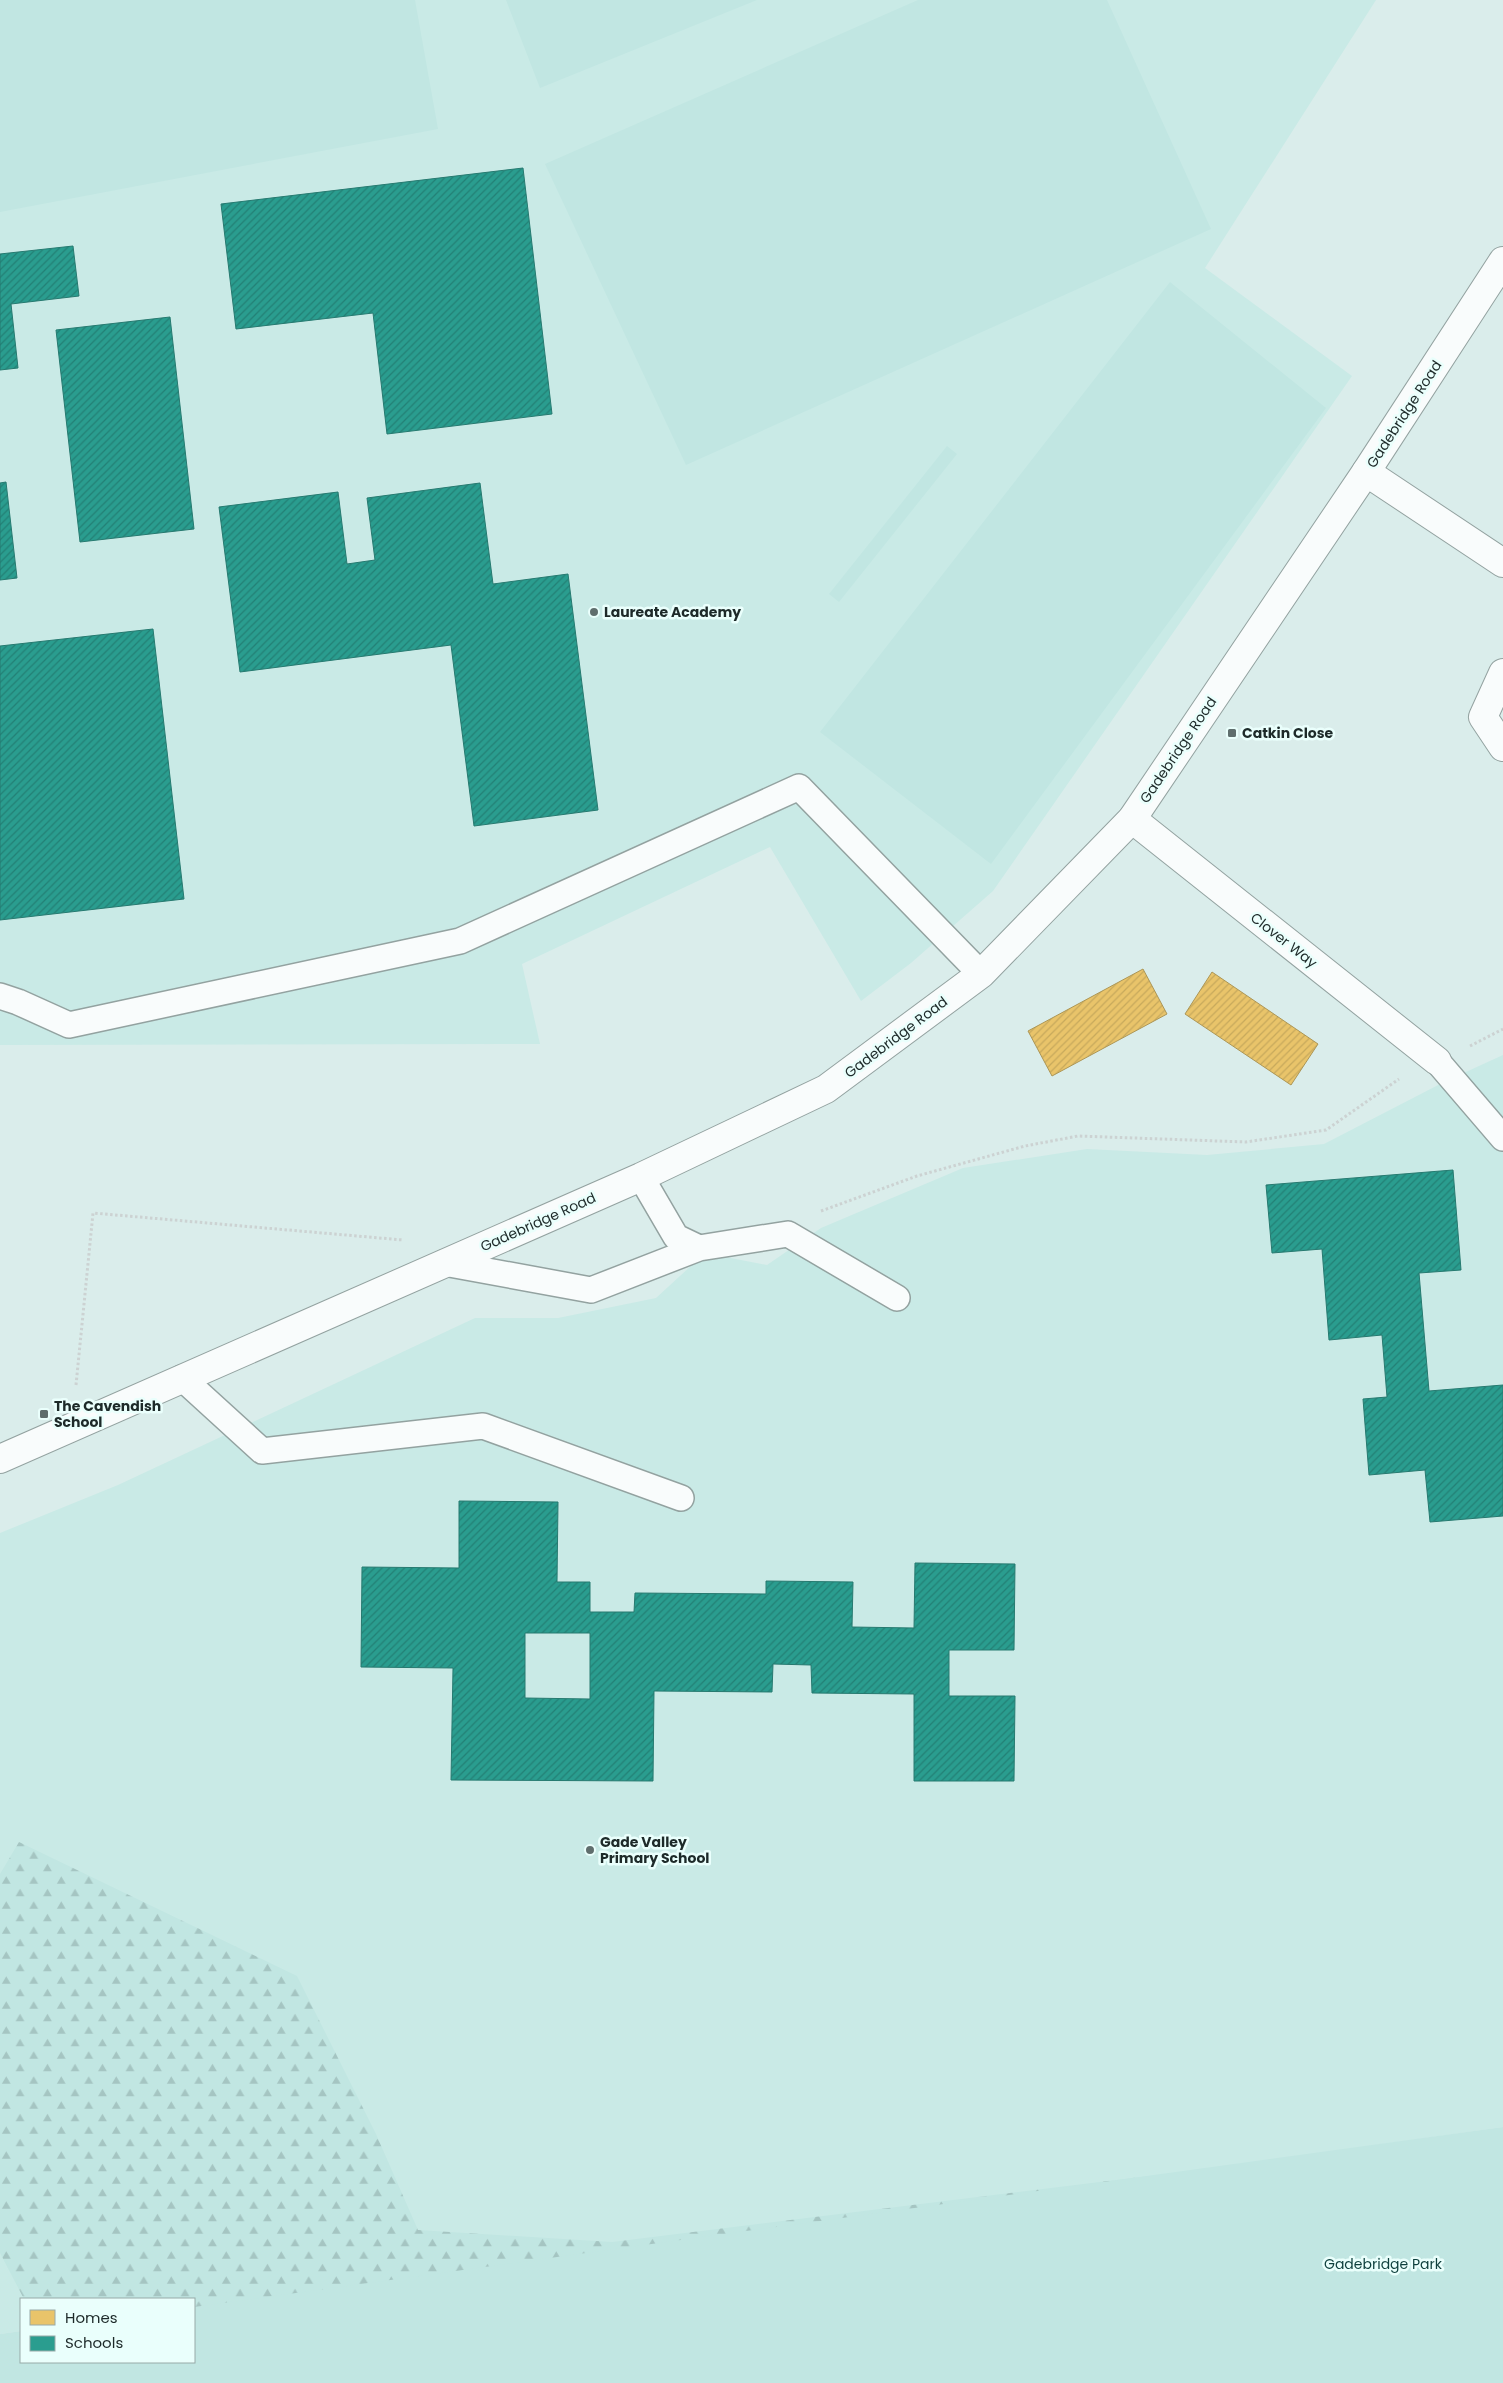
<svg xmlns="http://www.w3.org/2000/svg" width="1503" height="2383" font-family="Poppins,sans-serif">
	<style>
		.built { fill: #c9eae6 }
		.forest { fill: url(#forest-firs) }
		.green { fill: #c1e6e2 }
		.homes { fill: url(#homes-hatch); stroke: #ac9656 }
		.schools { fill: url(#schools-hatch); stroke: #267a70; fill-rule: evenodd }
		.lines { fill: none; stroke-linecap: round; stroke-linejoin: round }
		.service-casing { stroke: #93a2a0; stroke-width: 28 }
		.minor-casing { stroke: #93a2a0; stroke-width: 30 }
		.tertiary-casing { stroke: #93a2a0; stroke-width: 30 }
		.path { stroke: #ccd2d2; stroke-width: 3; stroke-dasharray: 2.5 2.5; stroke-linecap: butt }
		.service { stroke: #f9fcfc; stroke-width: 25 }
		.minor { stroke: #f9fcfc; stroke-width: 28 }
		.tertiary { stroke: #f9fcfc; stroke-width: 28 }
		.poi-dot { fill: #5f6e6d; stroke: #eafffc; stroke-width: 2 }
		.labels { text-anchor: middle; stroke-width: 5; stroke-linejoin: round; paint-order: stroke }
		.street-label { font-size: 14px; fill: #1d2a29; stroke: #eafffc }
		.poi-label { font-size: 14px; font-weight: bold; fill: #1d2a29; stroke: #eafffc; text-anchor: start }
		.park-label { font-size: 14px; fill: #0d3f3c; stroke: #eafffc }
	</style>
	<defs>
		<pattern id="forest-firs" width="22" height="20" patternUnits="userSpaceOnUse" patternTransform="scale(1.25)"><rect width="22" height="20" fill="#c1e6e2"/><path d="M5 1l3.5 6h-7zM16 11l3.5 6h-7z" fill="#a5c5c2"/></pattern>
		<pattern id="homes-hatch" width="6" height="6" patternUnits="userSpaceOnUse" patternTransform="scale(1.25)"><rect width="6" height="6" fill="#e9c46a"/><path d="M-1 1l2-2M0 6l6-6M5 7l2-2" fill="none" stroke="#c7a95c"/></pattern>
		<pattern id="schools-hatch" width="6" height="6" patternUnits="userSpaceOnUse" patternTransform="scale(1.25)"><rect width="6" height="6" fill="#2a9d8f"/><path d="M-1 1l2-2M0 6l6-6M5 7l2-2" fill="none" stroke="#238075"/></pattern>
	</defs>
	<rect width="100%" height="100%" fill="#daedeb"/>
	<path class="built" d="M0 0H1376L1205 268 1352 376 993 891 911 963 861 1001 770 847 522 964 540 1044 0 1045Z
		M1503 1055V2127L1214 2168 194 2299H21V2331L0 2334V1533L118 1485 475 1318H558L656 1298 705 1253 767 1265 821 1228 963 1168 1087 1149 1207 1155 1324 1144 1444 1082Z"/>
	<path class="forest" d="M19 1842 297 1976 376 2134 418 2230 612 2242 1214 2168 1503 2146 194 2362V2299H24L0 2253V1874Z"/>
	<path class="green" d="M0 0H415L438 129 0 212Z
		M506 0H757L540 88Z
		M918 0H1107L1211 229 686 465 545 164Z
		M1170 282 1326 408 991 864 820 732Z
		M947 446 957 454 839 602 829 594Z
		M1503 2127V2383H0V2334L21 2331V2362H194V2307Z"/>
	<path class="homes" d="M1143 969 1167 1014 1052 1076 1028 1031Z
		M1212 972 1318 1044 1291 1085 1185 1014Z"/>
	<path class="schools" d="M523 168 552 414 387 434 373 313 236 329 221 204Z
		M73 246 79 296 11 304 18 368 0 370V254Z
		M170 317 194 529 80 542 56 330Z
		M6 482 17 578 0 580V483Z
		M480 483 493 584 568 574 598 810 474 826 451 645 240 672 219 507 338 492 347 564 375 560 367 498Z
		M153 629 184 899 0 920V646Z
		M1453 1170 1461 1270 1419 1273 1429 1391 1503 1385V1516L1430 1522 1425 1470 1369 1475 1363 1399 1387 1397 1382 1335 1329 1340 1322 1249 1272 1253 1266 1185Z
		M459 1501 558 1502 557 1582H590V1612H634L635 1593 766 1594V1581L853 1582 852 1627 914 1628 915 1563 1015 1564 1014 1650H949V1696H1015L1014 1781H914V1694L812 1693 811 1665 773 1664 772 1692 654 1691 653 1781 451 1780 453 1668 361 1667 362 1567 459 1568ZM525 1633H590V1699L525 1698Z"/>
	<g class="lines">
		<defs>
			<path id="service" d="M0 996 18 1002 69 1025 460 941 799 787 981 974
				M1437 1061 1503 1138
				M699 1248 788 1234 897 1298
				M444 1263 591 1290 699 1248 676 1237 641 1177
				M182 1378 262 1451 483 1426 681 1498"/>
			<path id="minor" d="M1366 472 1503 563
				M1503 673 1483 717 1503 747
				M1132 819 1437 1061"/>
			<path id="tertiary" d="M0 1459 641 1177 826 1089 981 974 1132 819 1366 472 1503 261"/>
		</defs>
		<use href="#service" class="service-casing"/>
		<use href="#minor" class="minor-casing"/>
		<use href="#tertiary" class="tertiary-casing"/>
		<path class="path" d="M1470 1046 1503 1029
			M821 1211 917 1176 1025 1146 1078 1136 1246 1142 1326 1130 1399 1079
			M76 1385 93 1213 403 1240"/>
		<use href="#service" class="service"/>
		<use href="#minor" class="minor"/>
		<use href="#tertiary" class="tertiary"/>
	</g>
	<g class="poi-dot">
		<circle cx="594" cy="612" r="5"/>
		<rect x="1227" y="728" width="10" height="10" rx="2.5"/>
		<rect x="39" y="1409" width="10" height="10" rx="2.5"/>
		<circle cx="590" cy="1850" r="5"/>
	</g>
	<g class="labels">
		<g class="street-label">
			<text transform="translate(1404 414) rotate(-57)" y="5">Gadebridge Road</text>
			<text transform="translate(1178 750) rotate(-56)" y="5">Gadebridge Road</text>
			<text transform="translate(1284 940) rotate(38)" y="5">Clover Way</text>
			<text transform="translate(896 1037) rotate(-37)" y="5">Gadebridge Road</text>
			<text transform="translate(538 1222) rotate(-24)" y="5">Gadebridge Road</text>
		</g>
		<g class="poi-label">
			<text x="604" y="617">Laureate Academy</text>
			<text x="1242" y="738">Catkin Close</text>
			<text x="54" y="1411">The Cavendish<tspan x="54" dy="16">School</tspan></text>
			<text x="600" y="1847">Gade Valley<tspan x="600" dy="16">Primary School</tspan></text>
		</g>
		<g class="park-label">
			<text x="1383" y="2269">Gadebridge Park</text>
		</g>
	</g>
	<rect x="20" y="2298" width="175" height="65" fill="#eafffc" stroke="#98aaa8"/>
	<rect x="30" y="2310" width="25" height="15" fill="#e9c46a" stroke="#98aaa8"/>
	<text x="65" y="2323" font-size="15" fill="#1d2a29">Homes</text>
	<rect x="30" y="2336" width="25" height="15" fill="#2a9d8f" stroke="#98aaa8"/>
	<text x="65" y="2348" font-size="15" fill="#1d2a29">Schools</text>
</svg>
